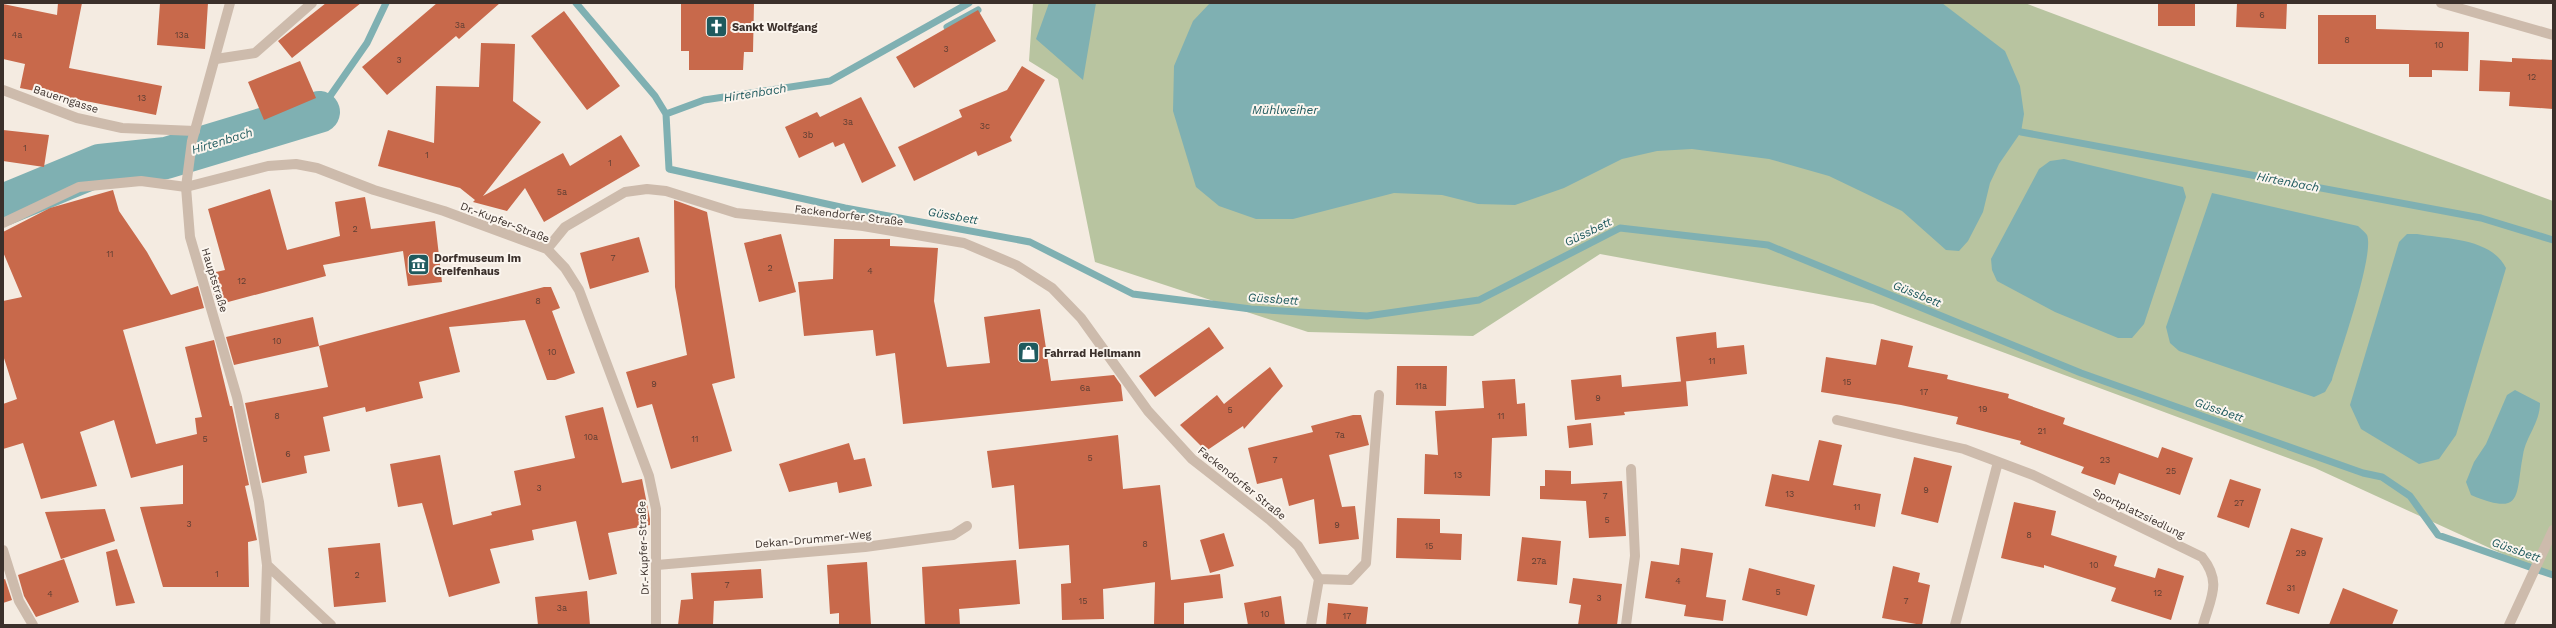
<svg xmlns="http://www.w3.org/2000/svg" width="2556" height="628" font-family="'Work Sans',sans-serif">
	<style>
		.green { fill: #b8c4a0 }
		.water { fill: #7fb0b2 }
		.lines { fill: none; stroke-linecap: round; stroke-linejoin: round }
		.stream { stroke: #7fb0b2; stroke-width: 7 }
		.river { stroke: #7fb0b2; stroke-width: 42 }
		.building { fill: #c8694b }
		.minor { stroke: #cdbbac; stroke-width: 10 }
		.tertiary { stroke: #cdbbac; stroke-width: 10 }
		.labels { text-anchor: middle; stroke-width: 4; stroke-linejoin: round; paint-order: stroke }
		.number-label { font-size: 9px; fill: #5e3e33 }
		.poi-label { font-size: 11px; font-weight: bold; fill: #3b302b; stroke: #fbf5ee; text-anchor: start }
		.street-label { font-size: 11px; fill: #3b302b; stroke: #fbf5ee }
		.water-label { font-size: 12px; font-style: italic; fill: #1f5a5e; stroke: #fbf5ee }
	</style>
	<rect width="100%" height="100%" fill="#f4ebe1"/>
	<path class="green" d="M1033 3H2025L2553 201V577L2315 468 1873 304 1600 254 1473 336 1308 332 1095 262 1058 79 1029 61Z"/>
	<path class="water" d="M1049 3H1096L1083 80 1036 39Z
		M1210 3H1942L2005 51 2020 86 2024 114 2021 132 1999 164 1990 183 1983 212 1968 241 1959 251 1946 250 1902 211 1829 176 1769 159 1692 149 1657 151 1622 159 1564 188 1515 205 1478 204 1442 195 1394 193 1293 219H1256L1219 206 1196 187 1173 111 1174 66 1193 21Z
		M2064 159 2183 187 2186 197 2144 324 2132 338H2118L2055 312 1997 281 1992 270 1991 259 2039 169 2050 161Z
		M2212 193 2358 226C2361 229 2365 232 2367 235 2375 254 2339 356 2332 380L2325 392 2314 397 2179 351 2170 343 2166 327Z
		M2407 234H2417C2446 239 2491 238 2506 268L2456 435 2439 459 2419 464 2361 429 2350 405 2399 242Z
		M2515 390 2540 403C2540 423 2526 436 2523 455 2515 496 2524 517 2471 495L2466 482 2474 462 2486 444 2507 395Z"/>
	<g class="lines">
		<path class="stream" d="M576 3 655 96 666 114
			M947 27 978 10
			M319 112 367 43 386 3
			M666 114 669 169 845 208 1030 242 1133 294 1251 309 1367 316 1479 300 1620 228 1768 245 2081 373 2363 473 2382 477 2410 496 2438 535 2553 575
			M666 114 704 100 830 81 969 3
			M2021 132 2481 218 2553 240"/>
		<path class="river" d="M3 205 100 165 166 158 319 112"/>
	</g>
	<path class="building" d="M58 3H82L69 68 162 86 156 115 20 88 25 64 3 59V4L57 15Z
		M160 3H208L205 49 157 45Z
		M326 3H361L292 58 278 41Z
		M437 3H500L459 39 456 36 387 95 362 67Z
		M681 3H754L753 52H744L743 70H689V51H681Z
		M2158 3H2195V26H2158Z
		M2237 3H2287L2286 29 2236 27Z
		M978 10 996 41 914 88 896 57Z
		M564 11 620 86 587 110 531 36Z
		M2318 15H2376V29L2469 32 2468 71 2432 70V77H2409V64H2318Z
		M481 43 515 44 513 101 541 122 483 196 563 153 570 166 621 135 640 166 544 222 525 188 507 211 473 202 475 200 460 188 378 166 388 130 434 143 436 86 479 87Z
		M2512 58 2553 60V109L2509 106 2510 92 2479 91 2480 60 2512 62Z
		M300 61 316 98 264 120 248 82Z
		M1022 66 1045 80 1010 137 1012 141 978 156 976 151 914 181 898 147 962 117 959 110 1007 90Z
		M861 97 896 166 862 183 844 143 835 147 833 142 799 158 785 127 817 112 820 117Z
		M3 130 49 135 44 167 3 161Z
		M270 189 287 250 340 236 335 202 365 197 371 229 435 221 442 282 408 286 403 251 323 265 326 276 217 305 210 282 218 279 216 272 225 270 208 209Z
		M113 190 119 211 147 252 171 295 198 286 204 308 123 330 156 444 197 434 195 418 202 417 185 347 214 340 230 406H232L249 485 245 486 257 540 248 542 249 587H163L140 507 183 504V465L131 478 114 420 80 432 97 486 41 499 23 443 3 449V404L17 399 3 355V301L22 297 3 252V232L50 208Z
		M674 200 707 212 735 378 712 384 732 451 671 469 652 404 637 408 626 372 687 355 675 287Z
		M781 234 796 292 759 302 744 243Z
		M639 237 649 272 590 289 580 253Z
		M834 239H890V246L938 248 934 301 947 367 990 363 984 317 1040 309 1051 381 1114 375 1121 385 1123 401 903 424 895 353 876 356 873 330 804 336 798 282 833 279Z
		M544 287H551L560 308 552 311 575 373 555 380H547L525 320 449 327 460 372 419 382 423 398 366 412 365 407 323 417 330 451 304 456 307 473 262 483 245 403 328 387 319 346Z
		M313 317 319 346 234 365 226 337Z
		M1209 327 1224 348 1155 397 1139 376Z
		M1716 332 1717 348 1744 345 1747 374 1681 382 1676 337Z
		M1881 339 1913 346 1908 367 1948 375 1947 379 2009 394 2008 398 2065 418 2063 424 2158 458 2162 447 2193 458 2180 495 2119 473 2115 485 2081 473 2084 467 2020 444 2021 441 1956 424 1958 417 1901 405 1821 392 1826 357 1876 365Z
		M1397 366H1447L1446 406 1396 405Z
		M1270 367 1283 386 1244 429 1243 426 1206 451 1180 425 1217 395 1224 404Z
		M1621 375 1622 387 1686 381 1688 406 1624 412 1625 415 1575 420 1571 380Z
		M1515 379 1517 404 1525 403 1527 436 1492 438 1490 496 1424 494 1425 454 1438 455 1435 411 1484 408 1482 381Z
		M603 407 622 483 642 479 650 519V525L608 533 617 574 589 580 576 521 532 530 534 540 490 549 500 583 449 597 422 503 398 507 390 464 440 455 453 525 492 515 491 512 521 505 514 471 575 458 565 416Z
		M1353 415H1361L1369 445 1329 455 1342 507 1355 506 1359 539 1319 544 1314 499 1289 506 1282 478 1257 484 1248 448 1313 432 1311 426Z
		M1591 423 1593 445 1569 448 1567 426Z
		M1118 435 1123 489 1160 485 1171 580 1103 589 1104 619 1062 620 1061 584 1071 583 1069 545 1019 549 1014 485 992 488 987 451Z
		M1819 440 1842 445 1833 485 1881 494 1875 527 1765 506 1772 474 1809 481Z
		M849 443 854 460 865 458 872 486 839 493 837 482 789 492 779 464Z
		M1914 457 1952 466 1938 523 1901 514Z
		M1545 470 1571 471V484L1622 481 1626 536 1589 538 1586 501 1540 499V486H1545Z
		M2230 479 2261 489 2249 528 2217 517Z
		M2014 502 2056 511 2051 535 2117 556 2114 566 2155 578 2158 568 2184 576 2171 620 2111 601 2116 588 2044 565V568L2001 558Z
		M105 509 115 541 61 559 45 512Z
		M1397 518 1440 519V533L1462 534 1461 560 1396 558Z
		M2291 528 2323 538 2299 614 2266 604Z
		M1224 533 1234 566 1210 573 1200 540Z
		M1522 537 1561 541 1557 585 1517 581Z
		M380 543 386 602 334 607 328 548Z
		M1681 548 1713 553 1706 597 1726 600 1723 621 1684 616 1686 605 1645 598 1651 561 1679 565Z
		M117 549 135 603 116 606 106 552Z
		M64 559 79 602 36 617 24 596 18 575Z
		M1016 560 1020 604 959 609 960 625H925L922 567Z
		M867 562 871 625H839V613L830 614 827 565Z
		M1893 566 1920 573 1918 582 1930 585 1922 625 1882 618Z
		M1749 568 1815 585 1807 616 1742 600Z
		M761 569 763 598 714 601 713 625H678L681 600 693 599 691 573Z
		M1220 574 1223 598 1184 603V625H1154L1155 582Z
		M1573 578 1622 584 1617 625H1578L1581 605 1569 603Z
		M5 579 12 600 3 603V580Z
		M2343 588 2398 610 2392 625H2329Z
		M587 591 590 625H538L535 597Z
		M1281 596 1285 625H1248L1244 603Z
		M1328 603 1368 607 1366 625H1326Z"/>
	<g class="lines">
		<path class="minor" d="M2441 3 2553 35
			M216 59 255 53 312 3
			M3 90 77 118 122 128 195 131
			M3 223 79 187 141 181 186 187 268 166 296 164 317 168 374 190 444 211 547 249 565 268 579 290 649 476 656 509V625
			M547 249 565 227 625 192 647 189 666 191 736 213 863 226 964 243 1016 265 1052 288 1081 318 1148 411 1192 459 1270 520 1298 546 1319 579 1311 625
			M1837 420 1964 449 2033 475 2202 557C2222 582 2211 597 2203 625
			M3 550 19 601 33 625
			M657 565 865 547 953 535 967 526
			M1319 579 1350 580 1366 563 1379 395
			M1626 625 1635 556 1631 469
			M1955 625 1998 462
			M2509 625 2553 530"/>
		<path class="tertiary" d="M230 3 192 141 186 187 190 237 237 397 259 502 267 565 265 625
			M267 565 331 625"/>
	</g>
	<defs>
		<symbol id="church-square" viewBox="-11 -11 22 22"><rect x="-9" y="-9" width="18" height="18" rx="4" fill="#1f5a5e" stroke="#fbf5ee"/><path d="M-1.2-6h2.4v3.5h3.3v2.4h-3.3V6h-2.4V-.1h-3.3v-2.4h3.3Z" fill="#fff"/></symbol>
		<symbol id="museum-square" viewBox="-11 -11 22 22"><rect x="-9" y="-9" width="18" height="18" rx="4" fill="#1f5a5e" stroke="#fbf5ee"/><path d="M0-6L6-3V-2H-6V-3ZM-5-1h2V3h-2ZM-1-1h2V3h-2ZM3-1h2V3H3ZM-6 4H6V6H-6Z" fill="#fff"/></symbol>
		<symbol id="shop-square" viewBox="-11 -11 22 22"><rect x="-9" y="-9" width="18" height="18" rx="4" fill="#1f5a5e" stroke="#fbf5ee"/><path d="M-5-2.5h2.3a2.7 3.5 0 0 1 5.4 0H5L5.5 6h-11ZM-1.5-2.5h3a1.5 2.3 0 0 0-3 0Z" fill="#fff"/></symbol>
	</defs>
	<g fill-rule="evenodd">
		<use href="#church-square" x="704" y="14" width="25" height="25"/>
		<use href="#museum-square" x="406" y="252" width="25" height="25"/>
		<use href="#shop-square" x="1016" y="340" width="25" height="25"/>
	</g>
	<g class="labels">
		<g class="number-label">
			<text x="2262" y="18">6</text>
			<text x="460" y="28">3a</text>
			<text x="17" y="38">4a</text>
			<text x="182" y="38">13a</text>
			<text x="2347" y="43">8</text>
			<text x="2439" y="48">10</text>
			<text x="946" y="52">3</text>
			<text x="399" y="63">3</text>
			<text x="2532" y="80">12</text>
			<text x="142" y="101">13</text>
			<text x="848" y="125">3a</text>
			<text x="985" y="129">3c</text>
			<text x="808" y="138">3b</text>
			<text x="25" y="151">1</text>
			<text x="427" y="158">1</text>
			<text x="610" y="166">1</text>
			<text x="562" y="195">5a</text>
			<text x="355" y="232">2</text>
			<text x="110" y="257">11</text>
			<text x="613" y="261">7</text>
			<text x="770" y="271">2</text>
			<text x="870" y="274">4</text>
			<text x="242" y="284">12</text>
			<text x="538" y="304">8</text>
			<text x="277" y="344">10</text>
			<text x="552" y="355">10</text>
			<text x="1712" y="364">11</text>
			<text x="1847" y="385">15</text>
			<text x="654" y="387">9</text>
			<text x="1421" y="389">11a</text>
			<text x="1085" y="391">6a</text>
			<text x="1924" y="395">17</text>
			<text x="1598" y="401">9</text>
			<text x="1983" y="412">19</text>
			<text x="1230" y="413">5</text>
			<text x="277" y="419">8</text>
			<text x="1501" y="419">11</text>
			<text x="2042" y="434">21</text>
			<text x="1340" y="438">7a</text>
			<text x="591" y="440">10a</text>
			<text x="205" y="442">5</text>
			<text x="695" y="442">11</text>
			<text x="288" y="457">6</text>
			<text x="1090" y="461">5</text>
			<text x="1275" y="463">7</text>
			<text x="2105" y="463">23</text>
			<text x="2171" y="474">25</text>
			<text x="1458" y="478">13</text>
			<text x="539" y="491">3</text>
			<text x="1926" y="493">9</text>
			<text x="1790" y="497">13</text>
			<text x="1605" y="499">7</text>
			<text x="2239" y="506">27</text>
			<text x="1857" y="510">11</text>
			<text x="1607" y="523">5</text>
			<text x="189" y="527">3</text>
			<text x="1337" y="528">9</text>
			<text x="2029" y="538">8</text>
			<text x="1145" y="547">8</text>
			<text x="1429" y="549">15</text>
			<text x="2301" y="556">29</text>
			<text x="1539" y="564">27a</text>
			<text x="2094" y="568">10</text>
			<text x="217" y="577">1</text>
			<text x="357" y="578">2</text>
			<text x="1678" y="584">4</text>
			<text x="727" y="588">7</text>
			<text x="2291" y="591">31</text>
			<text x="1778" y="595">5</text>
			<text x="2158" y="596">12</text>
			<text x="50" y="597">4</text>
			<text x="1599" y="601">3</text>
			<text x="1083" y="604">15</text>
			<text x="1906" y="604">7</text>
			<text x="562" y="611">3a</text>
			<text x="1265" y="617">10</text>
			<text x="1347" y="619">17</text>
		</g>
		<g class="poi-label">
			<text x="732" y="31">Sankt Wolfgang</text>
			<text x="434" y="262">Dorfmuseum im<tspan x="434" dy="13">Greifenhaus</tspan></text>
			<text x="1044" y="357">Fahrrad Heilmann</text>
		</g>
		<g class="street-label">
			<text transform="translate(66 99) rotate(18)" y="4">Bauerngasse</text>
			<text transform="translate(849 215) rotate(7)" y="4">Fackendorfer Straße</text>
			<text transform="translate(505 222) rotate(21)" y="4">Dr.-Kupfer-Straße</text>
			<text transform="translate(215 280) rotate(73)" y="4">Hauptstraße</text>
			<text transform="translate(1242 483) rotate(39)" y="4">Fackendorfer Straße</text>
			<text transform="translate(2139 513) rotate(26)" y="4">Sportplatzsiedlung</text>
			<text transform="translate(813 539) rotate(-5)" y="4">Dekan-Drummer-Weg</text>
			<text transform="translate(643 548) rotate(-92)" y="4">Dr.-Kupfer-Straße</text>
		</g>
		<g class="water-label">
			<text transform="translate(755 93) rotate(-9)" y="4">Hirtenbach</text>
			<text x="1285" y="114">Mühlweiher</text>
			<text transform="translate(222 141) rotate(-17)" y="4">Hirtenbach</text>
			<text transform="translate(2288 182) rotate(11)" y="4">Hirtenbach</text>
			<text transform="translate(953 216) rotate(10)" y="4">Güssbett</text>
			<text transform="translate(1588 232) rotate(-26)" y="4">Güssbett</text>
			<text transform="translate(1917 294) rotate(22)" y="4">Güssbett</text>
			<text transform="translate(1273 299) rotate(4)" y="4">Güssbett</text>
			<text transform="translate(2219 410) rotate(19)" y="4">Güssbett</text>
			<text transform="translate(2516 550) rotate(19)" y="4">Güssbett</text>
		</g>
	</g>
	<rect width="2556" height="628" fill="none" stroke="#3b302b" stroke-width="8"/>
</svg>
